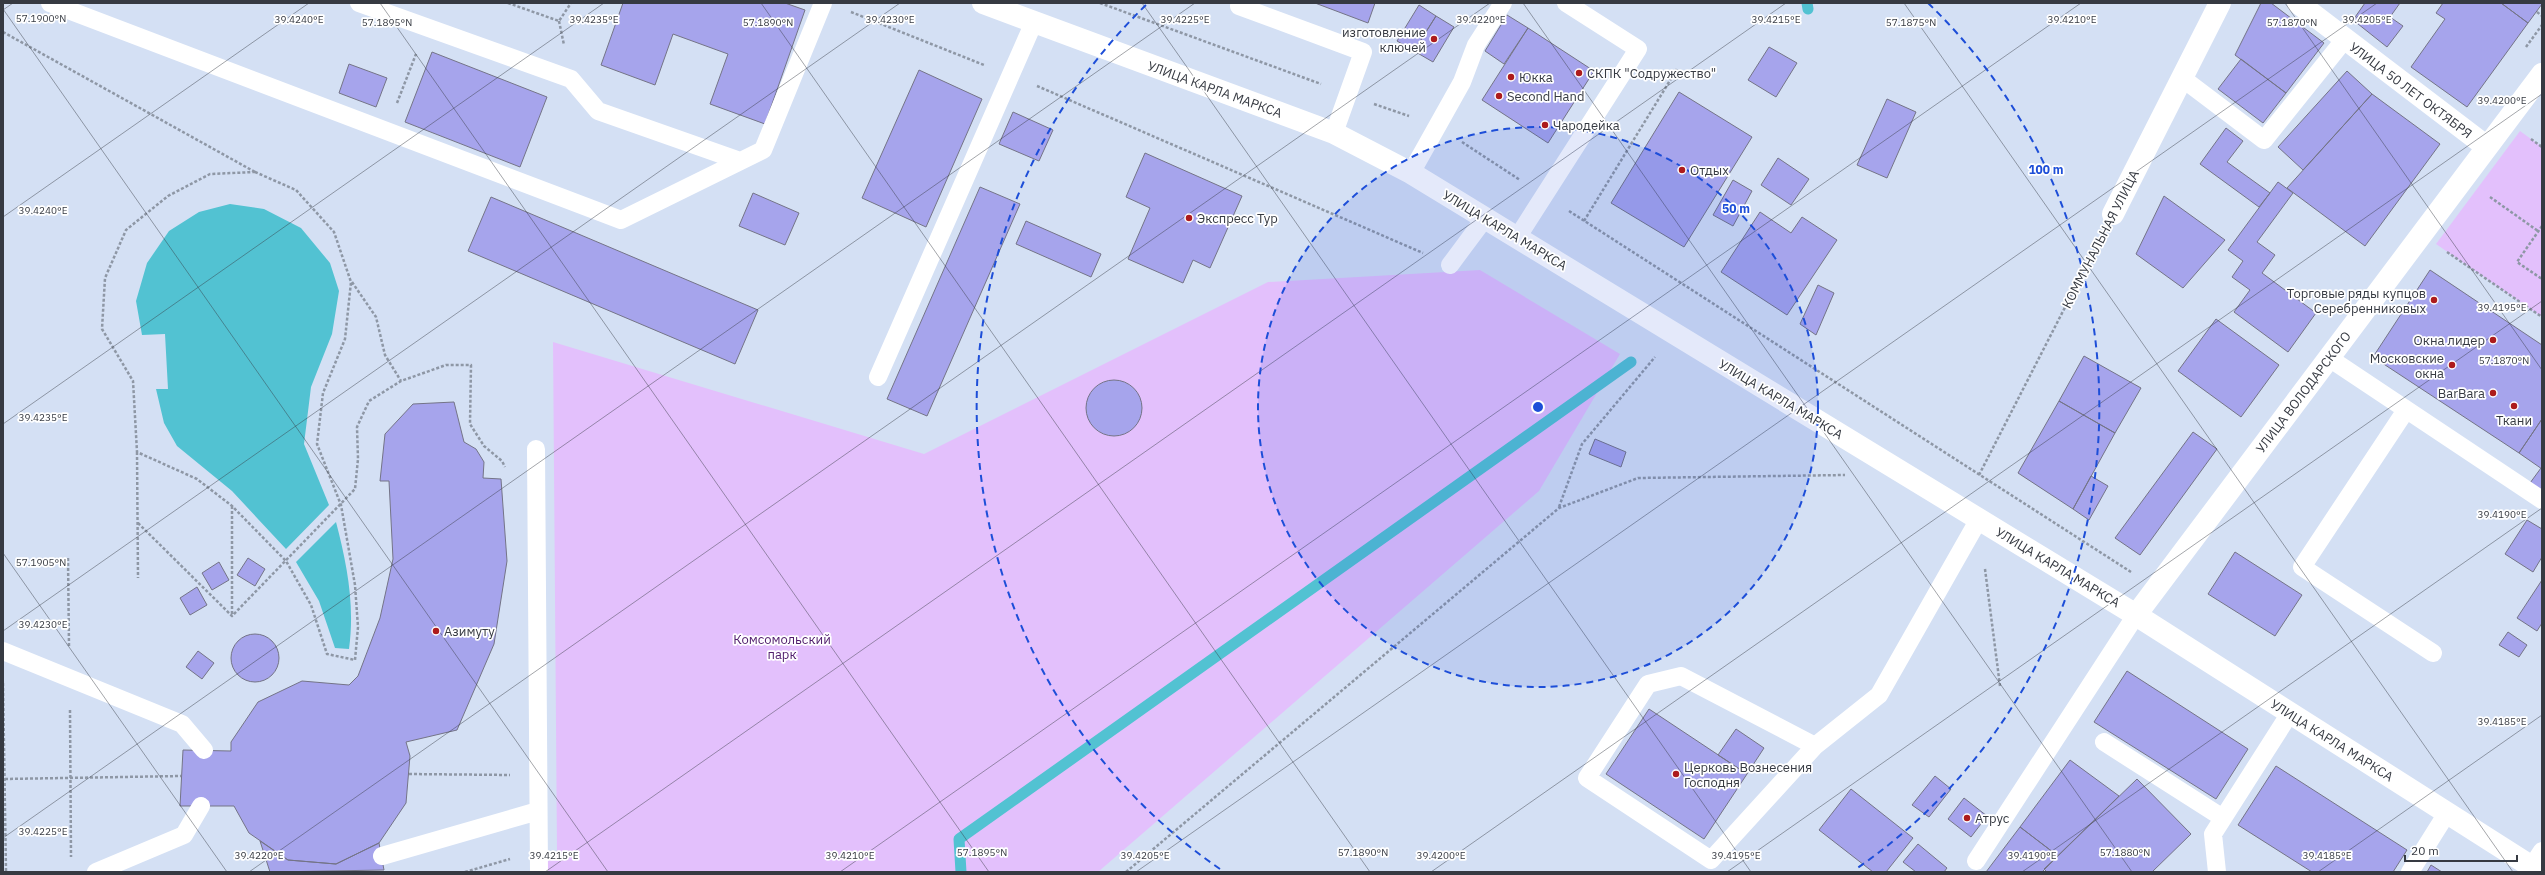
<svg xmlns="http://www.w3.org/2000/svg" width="2545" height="875" font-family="'IBM Plex Sans',sans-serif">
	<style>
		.green { fill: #e3c0fc }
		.water { fill: #52c2d2 }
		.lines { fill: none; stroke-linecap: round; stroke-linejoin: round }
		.stream { stroke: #52c2d2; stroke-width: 11 }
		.building { fill: #a6a4ec; stroke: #747487 }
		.path { stroke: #8e97a5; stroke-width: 2.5; stroke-dasharray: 3 2; stroke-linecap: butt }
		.service { stroke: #fff; stroke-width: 18 }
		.minor { stroke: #fff; stroke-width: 22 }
		.ticks { fill: none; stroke: #363a42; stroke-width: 1; stroke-opacity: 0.45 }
		.ring { fill: none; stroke: #1d4ed8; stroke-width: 2; stroke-dasharray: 7 5 }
		.poi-dot { fill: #ad1b1c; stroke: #fff; stroke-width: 1.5 }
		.labels { text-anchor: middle; stroke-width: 3.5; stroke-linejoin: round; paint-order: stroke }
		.poi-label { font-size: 13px; fill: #363a42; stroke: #fff; text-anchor: start }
		.street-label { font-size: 13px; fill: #363a42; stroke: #fff }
		.park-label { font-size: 13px; fill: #4f1c6b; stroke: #fff }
		.ticks-label { font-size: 10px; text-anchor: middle; fill: #363a42; stroke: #fff; stroke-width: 3.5; stroke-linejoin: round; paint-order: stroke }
		.centre { fill: #1d4ed8; stroke: #fff; stroke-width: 2 }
		.ring-label { font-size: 12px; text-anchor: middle; font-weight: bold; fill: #1d4ed8; stroke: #fff; stroke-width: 3.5; stroke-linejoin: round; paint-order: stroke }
	</style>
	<rect width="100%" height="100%" fill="#d4e0f4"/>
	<path class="green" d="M2520 131 2542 147V317L2436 244Z
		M1480 270 1620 354 1539 491 1098 872H535L557 854 553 342 924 454 1268 282Z"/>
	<path class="water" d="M230 204 264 209 301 228 330 263 339 291 332 334 311 387 304 444 329 505 286 549 232 491 177 446 164 423 156 389H168L165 334 142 335 136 301 147 263 169 231 199 212Z
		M336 522C347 564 355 605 349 649L335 648 319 601 296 562Z"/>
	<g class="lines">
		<path class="stream" d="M1807 3 1808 9
			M961 872 959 839 1631 362"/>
	</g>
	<path class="building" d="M623 3H785L805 10 765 124 710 104 728 54 673 34 655 85 601 65Z
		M1315 3H1375L1368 23Z
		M2261 3H2271L2324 43 2286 93 2235 55Z
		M2365 3H2400L2390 17 2403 26 2387 47 2353 20Z
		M2443 3H2501L2528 23 2467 107 2411 67 2445 19 2436 13Z
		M2501 3H2542V4L2528 23Z
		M1419 5 1436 16 1414 51 1397 41Z
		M1507 15 1528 28 1504 64 1485 51Z
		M1436 16 1454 27 1433 62 1414 51Z
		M1528 28 1594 71 1548 143 1482 100Z
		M1769 47 1797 63 1776 97 1748 80Z
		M432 52 547 97 520 167 405 122Z
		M2241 59 2286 93 2263 123 2218 89Z
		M349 64 387 78 376 107 339 93Z
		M919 70 982 99 926 227 862 198Z
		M2347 71 2372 94 2303 170 2278 147Z
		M1679 92 1752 137 1684 247 1611 203Z
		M2372 94 2440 144 2365 246 2287 188Z
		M1887 99 1916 112 1887 178 1857 165Z
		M1013 112 1053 130 1039 161 999 144Z
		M2226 128 2243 141 2227 162 2270 193 2259 207 2200 164Z
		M1145 153 1242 196 1210 268 1193 260 1183 283 1128 259 1150 208 1126 197Z
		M1778 158 1809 179 1791 205 1761 185Z
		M1733 180 1752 191 1733 226 1713 215Z
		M2278 182 2293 193 2257 242 2275 255 2262 273 2316 313 2288 352 2234 312 2250 290 2232 277 2243 261 2228 250Z
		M980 187 1020 204 927 416 887 399Z
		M753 193 799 213 785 245 739 226Z
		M2164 196 2225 240 2183 288 2136 254Z
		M491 197 758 310 735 364 468 251Z
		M1760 212 1791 233 1802 217 1837 240 1787 315 1721 272Z
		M1026 221 1101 254 1091 277 1016 244Z
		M2430 270 2542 345V419L2519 453 2373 357Z
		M1818 285 1834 293 1816 335 1800 324Z
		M2216 319 2279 365 2241 417 2178 371Z
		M2084 356 2141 388 2115 433 2059 401Z
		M1086 408a28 28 0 1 1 56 0a28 28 0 1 1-56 0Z
		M2059 401 2115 433 2073 509 2018 473Z
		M454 402 464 442 476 449 484 462 483 478 501 479 507 561 494 644 457 730 406 742 410 756 406 803 379 843 336 864 288 860 249 833 234 806H180L183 750 231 751V742L258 702 302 681 349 685 358 676 380 618 393 559 389 481H380L385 434 413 404Z
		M2542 419V469L2519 453Z
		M2193 432 2217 449 2140 555 2115 538Z
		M1595 439 1626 452 1621 467 1589 454Z
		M2541 468 2542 469V491L2530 483Z
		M2091 476 2108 486 2089 520 2073 509Z
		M2527 520 2542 529V557L2533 572 2505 554Z
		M2235 552 2302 595 2275 636 2208 594Z
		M248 558 265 569 255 586 237 575Z
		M219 562 229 580 212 590 202 573Z
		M2542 580V623L2537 631 2517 618Z
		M197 587 207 605 190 615 180 598Z
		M2508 632 2527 645 2519 657 2499 645Z
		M231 658a24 24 0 1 1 48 0a24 24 0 1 1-48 0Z
		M198 651 214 663 202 679 186 667Z
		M2127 671 2248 749 2216 799 2094 722Z
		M1649 709 1747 774 1704 839 1606 774Z
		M1736 729 1764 748 1747 774 1718 755Z
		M2070 760 2119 796 2058 856 2020 827Z
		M2276 766 2407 850 2393 872H2312L2238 825Z
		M1935 776 1951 789 1929 817 1912 805Z
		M2137 779 2191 834 2152 872H2047L2044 869Z
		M1851 789 1913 838 1886 872H1873L1819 830Z
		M1964 798 1987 816 1971 837 1948 819Z
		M2020 827 2058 856 2042 872H1986Z
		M260 841 288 860 336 864 379 843 384 870 270 872Z
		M1918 844 1947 868 1944 872H1916L1903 862Z
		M2431 865 2442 872H2427Z"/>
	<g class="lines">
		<path class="path" d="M508 3 559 21 571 3
			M1100 3 1321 84
			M851 12 984 65
			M2537 12 2542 16
			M559 21 564 45
			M3 32 255 172
			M2526 47 2542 25
			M1037 86 1423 253
			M397 103 416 54
			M1374 104 1409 116
			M2531 139 2542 147
			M1462 142 1520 180
			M255 172 296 190 334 232 351 282 345 339 323 393 317 444 341 505 355 585 358 627 355 660 327 654 311 605 286 561 232 506 197 479 137 452 133 381 102 329 105 278 126 230 168 196 210 174Z
			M2490 197 2538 231
			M1569 211 2131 572
			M1584 221 1677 69
			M2542 226 2517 262 2542 279
			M2447 252 2542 317
			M352 282 376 317 385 355 401 381
			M137 452 138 578
			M1979 475 2099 241
			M232 506V615
			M1559 507 1582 444 1655 357
			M138 523 232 616 355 489 358 459 357 427 369 401 401 381 446 365H471L470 424 484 446 502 461 505 467
			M68 558 69 647
			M1985 569 2000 686
			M3 683 6 872
			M70 710 71 857
			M409 774 510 775
			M5 779 181 776
			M465 872 510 859
			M1126 872 1559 508 1638 478 1845 475"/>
		<path class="service" d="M50 3 621 220 763 150 823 3
			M359 3 571 79 598 111 740 161
			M1240 3 1239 6 1363 52 1334 133
			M2182 78 2264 140 2345 39
			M1411 173 1462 82 1476 45 1503 3
			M1517 238 1638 49 1566 3
			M1450 265 1485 218
			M2329 358 2542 500
			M878 377 1034 22
			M2406 410 2302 567 2433 653
			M536 449 539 872
			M3 651 182 724 204 750
			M2104 742 2223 818
			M1815 746 1681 676 1648 684 1587 778 1711 860 1815 746 1879 695 1979 519
			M382 856 538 811
			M1976 861 2136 615
			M2532 866 2542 851
			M96 872 184 835 201 806
			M2217 872 2213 834 2290 713
			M2410 872 2447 813"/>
		<path class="minor" d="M983 3 1334 133 1411 173 2136 615 2540 872
			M2298 3 2487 147
			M2113 214 2220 3
			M2136 615 2542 74"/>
	</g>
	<path class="ticks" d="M380 3 989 872M761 3 1370 872M1142 3 1751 872M1523 3 2132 872M1904 3 2513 872M2285 3 2542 370M3 9 608 872M3 10 13 3M3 217 309 3M3 424 604 3M3 553 227 872M3 631 900 3M3 838 1195 3M249 872 1490 3M545 872 1786 3M840 872 2081 3M1136 872 2377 3M1431 872 2542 94M1727 872 2542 301M2022 872 2542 508M2318 872 2542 715"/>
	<circle cx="1538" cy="407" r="280" fill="#1d4ed8" fill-opacity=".12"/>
	<g class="ring">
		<circle cx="1538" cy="407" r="280"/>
		<path d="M1220 869A561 561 0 0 1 1148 3M1928 3A561 561 0 0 1 1856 869"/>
	</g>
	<g class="poi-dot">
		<circle cx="1434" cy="39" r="4"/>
		<circle cx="1579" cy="73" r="4"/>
		<circle cx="1511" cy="77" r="4"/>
		<circle cx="1499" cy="96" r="4"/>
		<circle cx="1545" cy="125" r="4"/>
		<circle cx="1682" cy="170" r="4"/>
		<circle cx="1189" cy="218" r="4"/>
		<circle cx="2434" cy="300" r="4"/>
		<circle cx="2493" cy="340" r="4"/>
		<circle cx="2452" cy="365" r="4"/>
		<circle cx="2493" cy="393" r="4"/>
		<circle cx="2514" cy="406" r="4"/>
		<circle cx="436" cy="631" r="4"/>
		<circle cx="1676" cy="774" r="4"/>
		<circle cx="1967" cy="818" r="4"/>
	</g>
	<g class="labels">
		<g class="poi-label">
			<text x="1426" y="37" text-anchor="end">изготовление<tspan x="1426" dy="15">ключей</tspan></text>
			<text x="1587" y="78">СКПК "Содружество"</text>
			<text x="1519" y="82">Юкка</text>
			<text x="1507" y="101">Second Hand</text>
			<text x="1553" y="130">Чародейка</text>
			<text x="1690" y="175">Отдых</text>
			<text x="1197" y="223">Экспресс Тур</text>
			<text x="2426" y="298" text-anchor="end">Торговые ряды купцов<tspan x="2426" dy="15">Серебренниковых</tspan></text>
			<text x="2485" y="345" text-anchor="end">Окна лидер</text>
			<text x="2444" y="363" text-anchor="end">Московские<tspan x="2444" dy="15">окна</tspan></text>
			<text x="2485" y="398" text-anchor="end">BarBara</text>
			<text x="2514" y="425" text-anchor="middle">Ткани</text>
			<text x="444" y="636">Азимуту</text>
			<text x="1684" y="772">Церковь Вознесения<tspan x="1684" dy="15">Господня</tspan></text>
			<text x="1975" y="823">Атрус</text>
		</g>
		<g class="street-label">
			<text transform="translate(1215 89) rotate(20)" y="5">УЛИЦА КАРЛА МАРКСА</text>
			<text transform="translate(2411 90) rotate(37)" y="5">УЛИЦА 50 ЛЕТ ОКТЯБРЯ</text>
			<text transform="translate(1505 230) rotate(31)" y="5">УЛИЦА КАРЛА МАРКСА</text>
			<text transform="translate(2100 239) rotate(-63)" y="5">КОММУНАЛЬНАЯ УЛИЦА</text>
			<text transform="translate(2303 392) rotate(-53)" y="5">УЛИЦА ВОЛОДАРСКОГО</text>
			<text transform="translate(1781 399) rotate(31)" y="5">УЛИЦА КАРЛА МАРКСА</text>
			<text transform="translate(2058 567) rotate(31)" y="5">УЛИЦА КАРЛА МАРКСА</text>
			<text transform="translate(2332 740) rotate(32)" y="5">УЛИЦА КАРЛА МАРКСА</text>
		</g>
		<g class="park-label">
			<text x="782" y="644">Комсомольский<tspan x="782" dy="15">парк</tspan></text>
		</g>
	</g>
	<g class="ticks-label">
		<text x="41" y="22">57.1900°N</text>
		<text x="299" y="23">39.4240°E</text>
		<text x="594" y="23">39.4235°E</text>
		<text x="890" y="23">39.4230°E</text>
		<text x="1185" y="23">39.4225°E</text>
		<text x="1481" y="23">39.4220°E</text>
		<text x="1776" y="23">39.4215°E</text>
		<text x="2072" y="23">39.4210°E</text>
		<text x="2367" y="23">39.4205°E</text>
		<text x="2292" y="26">57.1870°N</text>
		<text x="387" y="26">57.1895°N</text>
		<text x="768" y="26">57.1890°N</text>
		<text x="1911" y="26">57.1875°N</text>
		<text x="2502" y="104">39.4200°E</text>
		<text x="43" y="214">39.4240°E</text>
		<text x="2502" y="311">39.4195°E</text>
		<text x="2504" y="364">57.1870°N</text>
		<text x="43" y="421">39.4235°E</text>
		<text x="2502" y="518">39.4190°E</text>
		<text x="41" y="566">57.1905°N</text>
		<text x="43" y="628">39.4230°E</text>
		<text x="2502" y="725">39.4185°E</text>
		<text x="43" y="835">39.4225°E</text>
		<text x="982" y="856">57.1895°N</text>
		<text x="1363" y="856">57.1890°N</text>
		<text x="2125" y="856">57.1880°N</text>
		<text x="259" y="859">39.4220°E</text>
		<text x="554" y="859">39.4215°E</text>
		<text x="850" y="859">39.4210°E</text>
		<text x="1145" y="859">39.4205°E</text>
		<text x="1441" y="859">39.4200°E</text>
		<text x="1736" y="859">39.4195°E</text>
		<text x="2032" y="859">39.4190°E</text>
		<text x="2327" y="859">39.4185°E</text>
	</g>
	<circle cx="1538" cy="407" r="6" class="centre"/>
	<g class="ring-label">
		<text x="2046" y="174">100 m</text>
		<text x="1736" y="213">50 m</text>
	</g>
	<rect width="2545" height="875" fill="none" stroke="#363a42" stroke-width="8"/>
	<path d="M2405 855v6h112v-6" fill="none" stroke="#363a42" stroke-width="2"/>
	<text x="2411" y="855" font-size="12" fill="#363a42" stroke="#ffffff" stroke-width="3" paint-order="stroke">20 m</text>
</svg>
